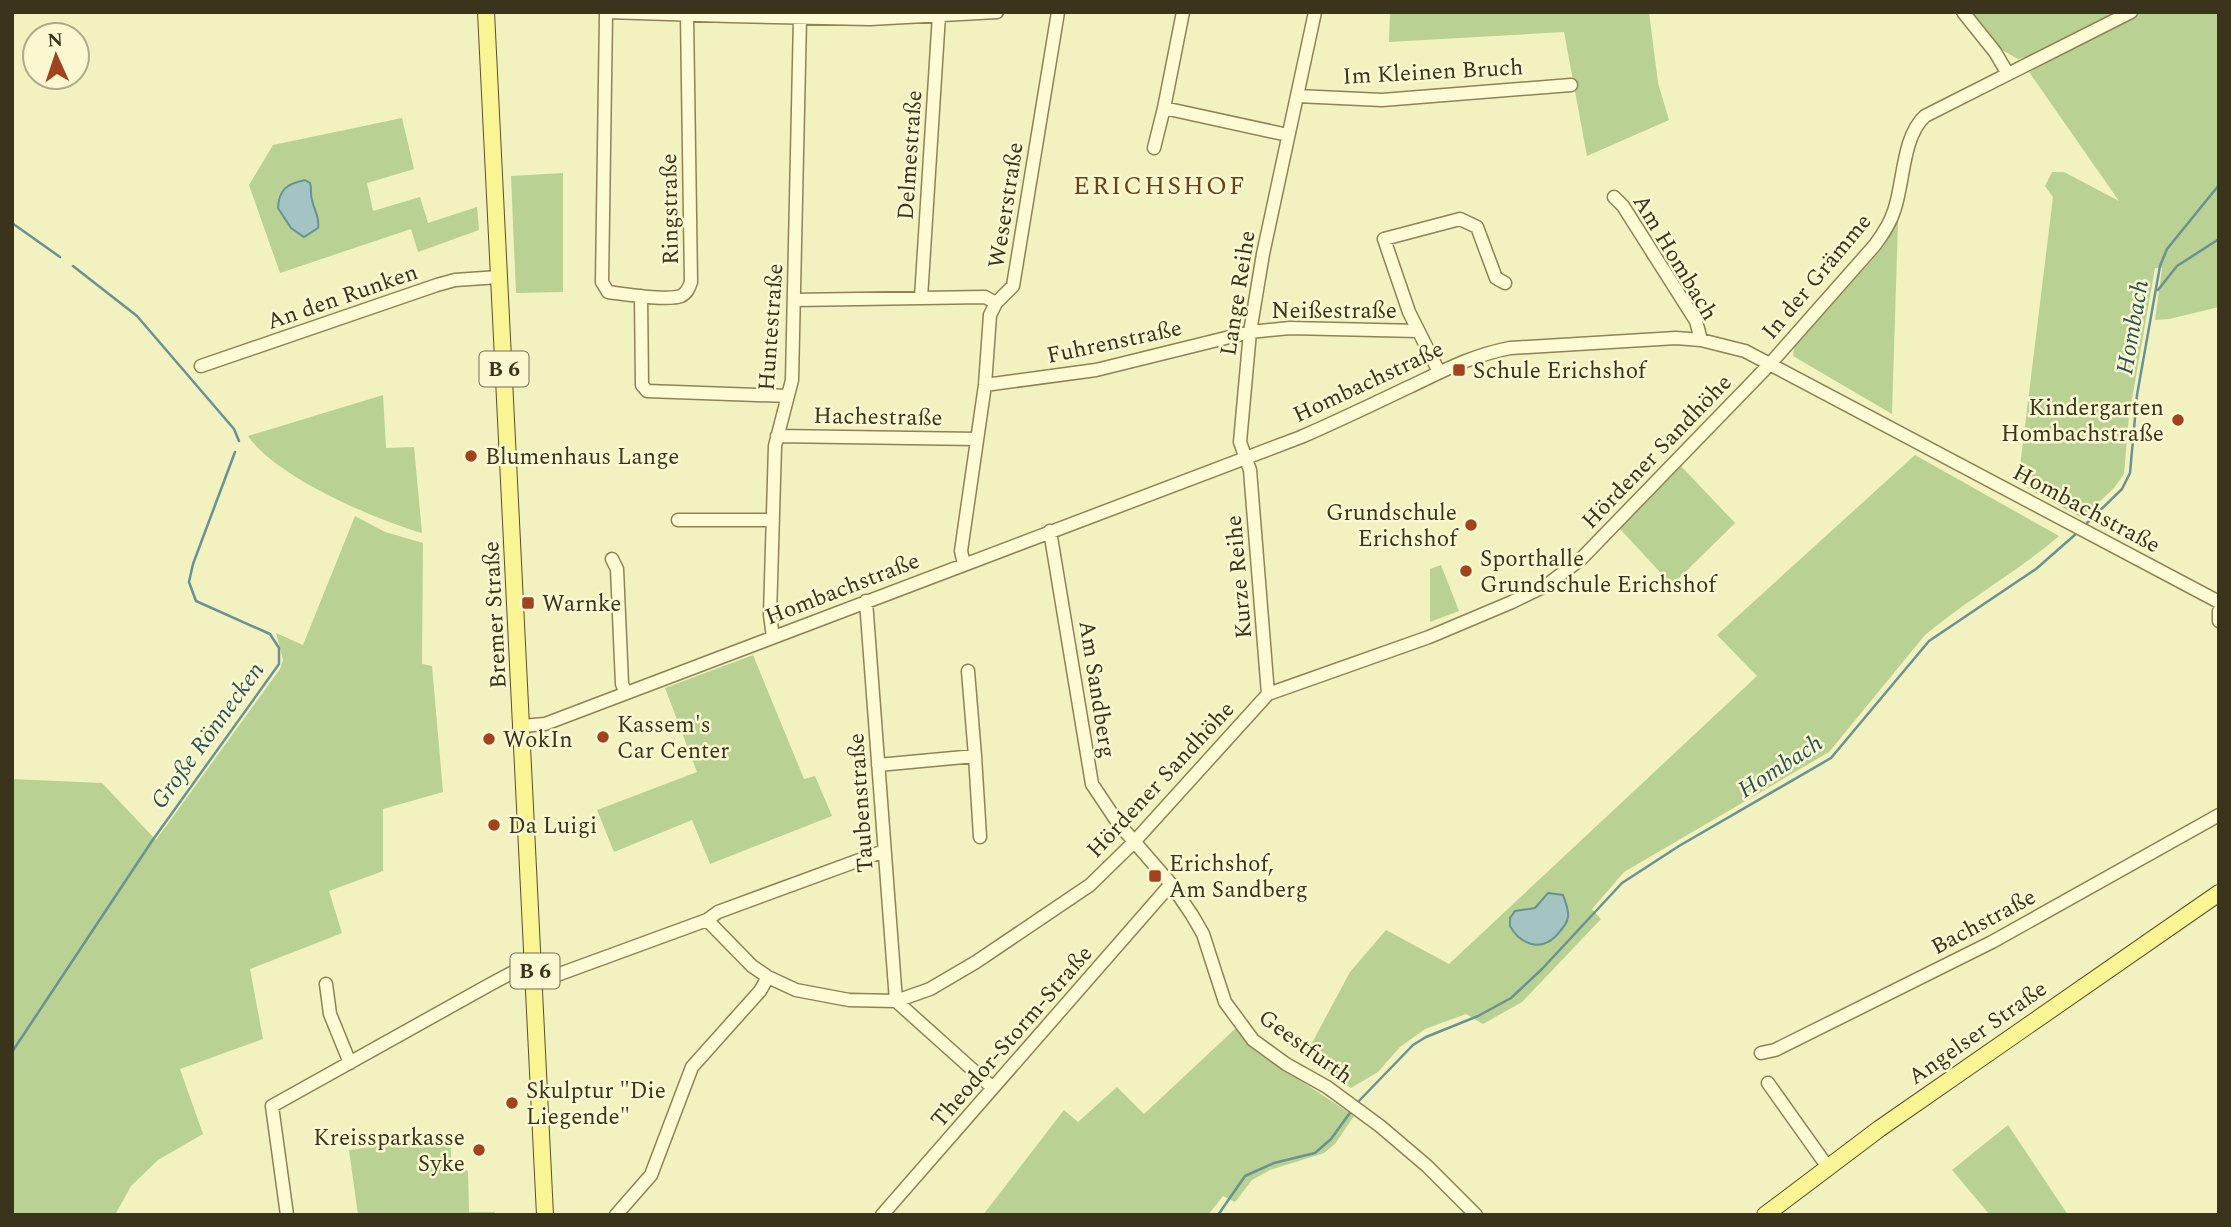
<svg xmlns="http://www.w3.org/2000/svg" width="2231" height="1227" font-family="Spectral,serif">
	<style>
		.green { fill: #b9d193 }
		.water { fill: #a4c4c3; stroke: #699293; stroke-width: 2 }
		.lines { fill: none; stroke-linecap: round; stroke-linejoin: round }
		.stream { stroke: #699293; stroke-width: 2.5 }
		.minor-casing { stroke: #8d8356; stroke-width: 15 }
		.major-casing { stroke: #5a4e2b; stroke-width: 18 }
		.minor { stroke: #fcfbd4; stroke-width: 12 }
		.major { stroke: #f9f594; stroke-width: 16 }
		.poi-dot { fill: #a24320; stroke: #f9f8d1; stroke-width: 2.5 }
		.labels { text-anchor: middle; stroke-width: 5; stroke-linejoin: round; paint-order: stroke }
		.shield { fill: #f9f8d1; stroke: #746f52; stroke-width: 2 }
		.shield-label { font-size: 21px; font-weight: bold; fill: #3b341c }
		.street-label { font-size: 23px; fill: #3b341c; stroke: #f9f8d1 }
		.poi-label { font-size: 23px; fill: #3b341c; stroke: #f9f8d1; text-anchor: start }
		.water-label { font-size: 24px; font-style: italic; fill: #2a525d; stroke: #f9f8d1 }
		.quarter-label { font-size: 26px; letter-spacing: 2px; fill: #6c4117; stroke: #f9f8d1 }
	</style>
	<rect width="100%" height="100%" fill="#f2f1c0"/>
	<path class="green" d="M1390 12H1649L1658 83 1669 120 1587 156 1564 32 1389 42Z
		M1969 12H2115L2030 56 2018 59 2002 50Z
		M2140 12H2219V307L2169 319 2155 320 2162 268H2155L2129 416 2124 474 2114 488 2082 518 2018 483 2053 197 2045 186 2052 172H2064L2119 201 2029 72Z
		M402 118 414 169 367 183 373 211 420 197 428 223 477 207 479 230 418 252 411 229 280 273 249 185 273 145Z
		M563 173V292L516 293 511 176Z
		M1898 221 1892 414 1793 356 1794 347 1882 249Z
		M383 395 386 448 414 447 422 533C374 519 276 477 248 436Z
		M1915 455 2059 536C2017 572 1968 599 1925 635L1829 752 1624 872 1592 909 1601 919 1522 1002 1483 1024 1466 1014 1425 1029 1400 1047 1378 1072 1351 1088 1305 1056 1350 972 1386 930 1449 964 1757 676 1717 635Z
		M1681 466 1735 523 1672 585 1620 529Z
		M355 516 385 532 423 543 422 664 432 666 443 792 383 809V871L329 891 342 933 250 969 263 1039 180 1069 203 1134 158 1160 131 1186 115 1215H12V779L102 783 156 840 280 669 283 660 276 633 303 645Z
		M1441 565 1459 611 1430 622V569Z
		M753 655 804 779 815 776 832 816 710 864 692 820 614 852 597 810 697 772 665 688Z
		M1236 1028 1257 1052 1354 1116 1335 1144 1324 1153 1270 1170 1252 1180 1235 1202 1223 1196 1208 1215H983L1064 1110 1078 1122 1117 1087 1144 1114Z
		M2008 1125 2068 1215H1990L1952 1170Z
		M451 1136V1165L468 1171 469 1212H495V1215H358L349 1150Z"/>
	<path class="water" d="M305 180 310 183C312 189 310 194 312 200 314 211 320 216 318 228L304 237 291 228 278 208C279 189 287 184 305 180Z
		M1548 893 1563 895C1565 901 1569 910 1568 917 1567 925 1561 930 1556 936 1540 952 1520 944 1510 926V918L1515 911 1535 908Z"/>
	<g class="lines">
		<path class="stream" d="M12 223 60 257
			M73 266 137 316 234 429 239 441
			M2158 290 2177 266 2219 239
			M2084 526 2122 489 2130 473 2137 395 2160 266 2167 249 2219 185
			M12 1052 152 841 279 664V648L270 634 196 601 189 582 193 564 235 452
			M1356 1104 1413 1045 1426 1037 1478 1016 1511 998 1542 969 1622 883 1679 846 1831 758 1929 641 2036 569 2077 533
			M1218 1215 1245 1176 1274 1163 1315 1153 1331 1139 1352 1110"/>
		<defs>
			<path id="minor" d="M607 12 731 16
				M731 12V16L870 19 997 12
				M1963 12 1995 52 2008 74
				M606 14 602 282 608 292C624 294 667 301 681 296 687 293 689 288 691 282L687 16
				M1297 96 1382 100 1571 85
				M1164 108 1183 12
				M1154 148 1164 108 1288 135
				M1614 197 1623 206 1696 321 1701 340
				M641 296 642 385 647 391 788 396
				M921 298 939 15
				M794 300 985 297 996 303
				M201 366 437 285 455 280 499 277
				M1439 372 1409 312 1384 239 1460 219 1477 227 1496 278 1505 283
				M985 385 1096 370 1250 332 1290 328 1418 331
				M777 436 977 439
				M678 520H773
				M1050 531 1092 784 1118 823 1171 884 1192 915 1203 934 1225 1002 1253 1040 1286 1064 1327 1087 1380 1126 1427 1166 1476 1215
				M612 559 617 569 622 684 626 693
				M964 564 961 551 985 385 990 315 996 303 1013 286 1058 12
				M866 601 896 1001 993 1088
				M2219 611V621
				M773 637 770 615 775 446 792 380 800 18
				M968 671 975 756
				M1268 694 1250 470 1240 442 1250 332 1263 254 1315 12
				M522 726 545 724 1301 437C1338 421 1373 404 1409 387 1445 370 1470 356 1510 348L1676 338 1701 340 1745 351 2219 602
				M878 765 975 756 980 837
				M707 920 718 912 884 851
				M535 983 707 920 752 966 768 977 796 990 849 1000 896 1001 930 989 976 962 1090 885 1134 842 1268 694 1429 637 1512 602 1547 585 1581 559 1770 364 1875 245C1883 234 1890 224 1894 211 1904 183 1902 137 1925 116L2131 12
				M326 984 330 1014 350 1063
				M1761 1053 1775 1050 1992 942 2219 815
				M1768 1083 1827 1166
				M287 1215 272 1106 489 985 515 971 535 970
				M616 1215 651 1175 692 1067 760 991 768 977
				M882 1215 1171 884"/>
			<path id="major" d="M486 12 545 1215
				M1765 1215 1879 1129 2219 893"/>
		</defs>
		<use href="#minor" class="minor-casing"/>
		<use href="#major" class="major-casing"/>
		<use href="#minor" class="minor"/>
		<use href="#major" class="major"/>
	</g>
	<g class="poi-dot">
		<rect x="1452" y="363" width="14" height="14" rx="3.5"/>
		<circle cx="2178" cy="420" r="7"/>
		<circle cx="471" cy="456" r="7"/>
		<circle cx="1471" cy="525" r="7"/>
		<circle cx="1466" cy="571" r="7"/>
		<rect x="521" y="596" width="14" height="14" rx="3.5"/>
		<circle cx="603" cy="737" r="7"/>
		<circle cx="489" cy="739" r="7"/>
		<circle cx="494" cy="825" r="7"/>
		<rect x="1148" y="869" width="14" height="14" rx="3.5"/>
		<circle cx="512" cy="1103" r="7"/>
		<circle cx="479" cy="1150" r="7"/>
	</g>
	<g class="labels">
		<g class="shield">
			<rect x="479.5" y="351.5" width="49" height="35" rx="5"/>
			<rect x="510.5" y="953.5" width="49" height="35" rx="5"/>
		</g>
		<g class="shield-label">
			<text x="504" y="376">B 6</text>
			<text x="535" y="978">B 6</text>
		</g>
		<g class="street-label">
			<text transform="translate(1433 71) rotate(-3)" y="8">Im Kleinen Bruch</text>
			<text transform="translate(909 155) rotate(-86)" y="8">Delmestraße</text>
			<text transform="translate(1005 205) rotate(-81)" y="8">Weserstraße</text>
			<text transform="translate(669 209) rotate(-91)" y="8">Ringstraße</text>
			<text transform="translate(1676 257) rotate(59)" y="8">Am Hombach</text>
			<text transform="translate(1816 276) rotate(-50)" y="8">In der Grämme</text>
			<text transform="translate(1237 293) rotate(-81)" y="8">Lange Reihe</text>
			<text transform="translate(342 296) rotate(-19)" y="8">An den Runken</text>
			<text x="1334" y="318">Neißestraße</text>
			<text transform="translate(770 327) rotate(-86)" y="8">Huntestraße</text>
			<text transform="translate(1114 341) rotate(-12)" y="8">Fuhrenstraße</text>
			<text transform="translate(1368 381) rotate(-25)" y="8">Hombachstraße</text>
			<text transform="translate(878 416) rotate(1)" y="8">Hachestraße</text>
			<text transform="translate(1656 451) rotate(-46)" y="8">Hördener Sandhöhe</text>
			<text transform="translate(2087 508) rotate(28)" y="8">Hombachstraße</text>
			<text transform="translate(1238 577) rotate(-95)" y="8">Kurze Reihe</text>
			<text transform="translate(842 588) rotate(-21)" y="8">Hombachstraße</text>
			<text transform="translate(494 615) rotate(-93)" y="8">Bremer Straße</text>
			<text transform="translate(1098 689) rotate(81)" y="8">Am Sandberg</text>
			<text transform="translate(1160 779) rotate(-47)" y="8">Hördener Sandhöhe</text>
			<text transform="translate(860 803) rotate(-94)" y="8">Taubenstraße</text>
			<text transform="translate(1983 921) rotate(-28)" y="8">Bachstraße</text>
			<text transform="translate(1977 1032) rotate(-35)" y="8">Angelser Straße</text>
			<text transform="translate(1011 1036) rotate(-49)" y="8">Theodor-Storm-Straße</text>
			<text transform="translate(1306 1046) rotate(36)" y="8">Geestfurth</text>
		</g>
		<g class="poi-label">
			<text x="1473" y="378">Schule Erichshof</text>
			<text x="2164" y="415" text-anchor="end">Kindergarten<tspan x="2164" dy="26">Hombachstraße</tspan></text>
			<text x="485" y="464">Blumenhaus Lange</text>
			<text x="1457" y="520" text-anchor="end">Grundschule<tspan x="1457" dy="26">Erichshof</tspan></text>
			<text x="1480" y="566">Sporthalle<tspan x="1480" dy="26">Grundschule Erichshof</tspan></text>
			<text x="542" y="611">Warnke</text>
			<text x="617" y="732">Kassem's<tspan x="617" dy="26">Car Center</tspan></text>
			<text x="503" y="747">WokIn</text>
			<text x="508" y="833">Da Luigi</text>
			<text x="1169" y="871">Erichshof,<tspan x="1169" dy="26">Am Sandberg</tspan></text>
			<text x="526" y="1098">Skulptur "Die<tspan x="526" dy="26">Liegende"</tspan></text>
			<text x="465" y="1145" text-anchor="end">Kreissparkasse<tspan x="465" dy="26">Syke</tspan></text>
		</g>
		<g class="water-label">
			<text transform="translate(2132 327) rotate(-80)" y="8">Hombach</text>
			<text transform="translate(207 735) rotate(-54)" y="8">Große Rönnecken</text>
			<text transform="translate(1780 766) rotate(-33)" y="8">Hombach</text>
		</g>
		<g class="quarter-label">
			<text x="1160" y="194">ERICHSHOF</text>
		</g>
	</g>
	<rect width="2231" height="1227" fill="none" stroke="#3b341c" stroke-width="28"/>
	<g transform="translate(56 56) rotate(357)"><circle r="33" fill="#f9f8d1" stroke="#adaa89" stroke-width="2"/>
	<path d="M0-5L12 26L0 18L-12 26Z" fill="#a24320"/>
	<text y="-10" font-size="19" font-weight="bold" text-anchor="middle" fill="#3b341c">N</text>
	</g>
</svg>
